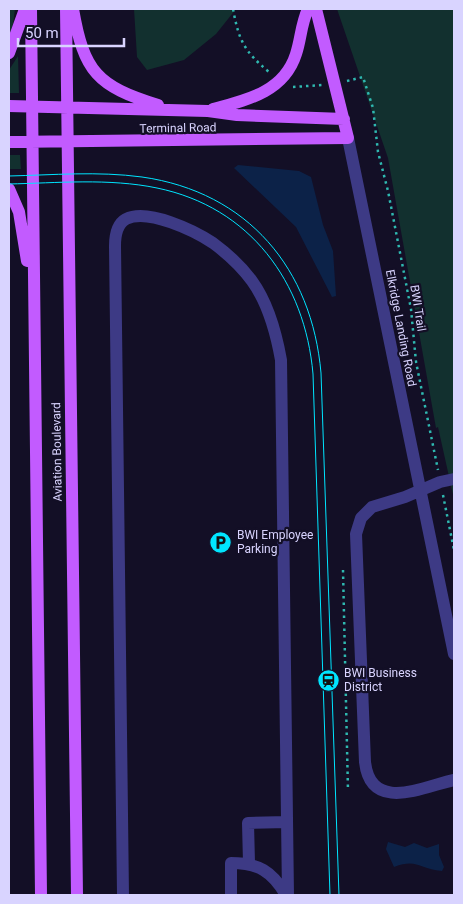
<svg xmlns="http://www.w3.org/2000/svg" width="463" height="904" font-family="Roboto,sans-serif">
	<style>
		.green { fill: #12302f }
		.water { fill: #0c2248 }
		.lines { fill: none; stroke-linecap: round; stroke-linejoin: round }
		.path { stroke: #2fb8b0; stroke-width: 2.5; stroke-dasharray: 2.5 4; stroke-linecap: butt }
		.minor { stroke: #3d3a85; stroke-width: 12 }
		.major { stroke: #c25bff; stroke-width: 12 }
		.tram { stroke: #00e5ff; stroke-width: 1 }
		.labels { text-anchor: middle; stroke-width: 4.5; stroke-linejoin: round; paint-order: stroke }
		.street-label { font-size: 12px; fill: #d9d4ff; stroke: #130f26 }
		.poi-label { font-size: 12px; fill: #d9d4ff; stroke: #130f26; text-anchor: start }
	</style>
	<rect width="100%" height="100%" fill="#130f26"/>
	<path class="green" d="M9 9H15L13 24 9 38Z
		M134 9H236L216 34 184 60 147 70 137 57Z
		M337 9H454V499L438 427 436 428 388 158Z
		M18 56 19 93H9V70Z
		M9 155H20L21 169H9Z"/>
	<path class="water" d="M238 165 299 171 311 177 323 225 333 251 336 296 332 297 296 227 234 168Z
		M388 842 405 847 414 843 427 848 439 844V855L444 867 442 871C419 869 417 858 394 867L386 849Z"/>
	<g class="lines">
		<path class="path" d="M233 9C239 41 244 51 269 72
			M347 81 363 77 373 108 378 152 388 191 411 309 416 362 438 470
			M293 87 322 85
			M443 495 454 550
			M343 570 348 791"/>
		<path class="minor" d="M348 138 454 654
			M454 479 440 482 405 497 372 507 361 518 356 534 365 762C371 814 425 786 454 780
			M249 863 248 823 287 822
			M123 895 115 246C115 237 117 224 126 219 148 208 195 231 213 243 228 254 241 266 252 281 268 303 276 332 281 360L288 895
			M231 895V863C258 863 272 871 286 895"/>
		<path class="major" d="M31 9 41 895
			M66 9 77 895
			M73 9C84 72 97 86 158 105
			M9 53 25 9
			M9 106 208 111 237 115 344 119
			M213 109C247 100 284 92 296 54 301 39 301 24 308 9
			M9 142 348 138 316 9
			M9 189 19 212 27 261"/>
		<path class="tram" d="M9 176C53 175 98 171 142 177 248 192 312 269 321 373L339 895
			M9 184C57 183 109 178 157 188 250 207 305 282 313 374L330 895"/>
	</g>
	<defs>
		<symbol id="parking-disc" viewBox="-11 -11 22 22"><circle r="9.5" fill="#00e5ff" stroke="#130f26"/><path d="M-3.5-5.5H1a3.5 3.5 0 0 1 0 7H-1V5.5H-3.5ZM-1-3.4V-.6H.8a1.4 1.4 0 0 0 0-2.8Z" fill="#111"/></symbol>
		<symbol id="station-disc" viewBox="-11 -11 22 22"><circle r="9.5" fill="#00e5ff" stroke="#130f26"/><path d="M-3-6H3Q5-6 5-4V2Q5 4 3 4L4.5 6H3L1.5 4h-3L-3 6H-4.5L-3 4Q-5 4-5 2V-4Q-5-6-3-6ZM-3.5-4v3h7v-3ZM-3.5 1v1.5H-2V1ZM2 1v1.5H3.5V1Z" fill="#111"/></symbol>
	</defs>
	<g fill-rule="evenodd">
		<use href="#parking-disc" x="208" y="530" width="25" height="25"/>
		<use href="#station-disc" x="316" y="668" width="25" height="25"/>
	</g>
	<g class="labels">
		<g class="street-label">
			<text transform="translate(178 128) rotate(-1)" y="4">Terminal Road</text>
			<text transform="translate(418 308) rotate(81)" y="4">BWI Trail</text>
			<text transform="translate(401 328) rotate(79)" y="4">Elkridge Landing Road</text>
			<text transform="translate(57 452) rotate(-91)" y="4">Aviation Boulevard</text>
		</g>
		<g class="poi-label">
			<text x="237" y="539">BWI Employee<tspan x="237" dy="14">Parking</tspan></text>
			<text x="344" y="677">BWI Business<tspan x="344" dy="14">District</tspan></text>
		</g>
	</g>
	<rect width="463" height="904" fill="none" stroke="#d9d4ff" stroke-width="20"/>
	<path d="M18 38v8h106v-8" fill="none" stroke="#d9d4ff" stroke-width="2.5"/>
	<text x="25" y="38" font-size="15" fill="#d9d4ff" stroke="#130f26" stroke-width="4" paint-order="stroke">50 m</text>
</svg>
